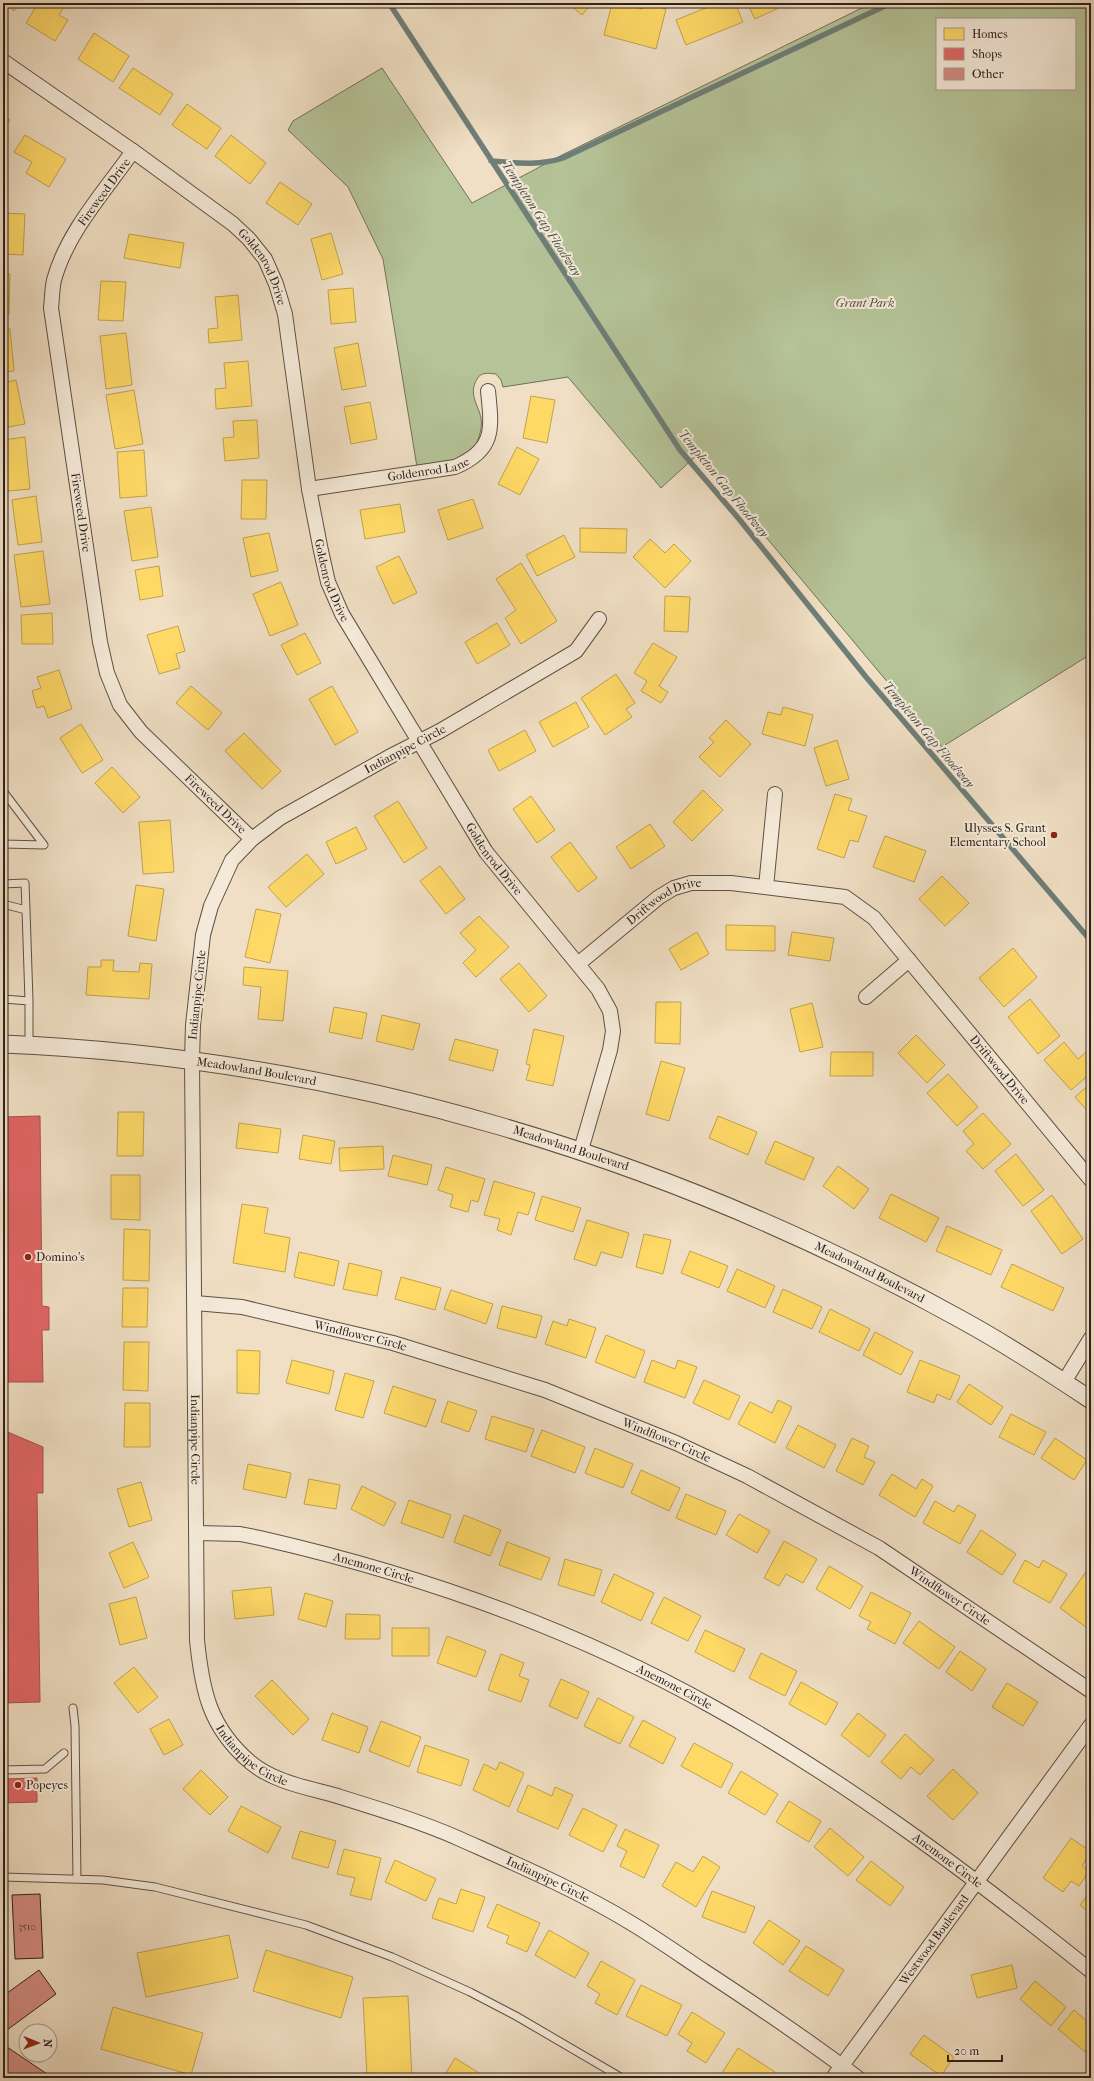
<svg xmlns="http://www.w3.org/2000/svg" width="1094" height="2081" font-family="'IM FELL French Canon',serif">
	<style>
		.green { fill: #b5c398; stroke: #71725a; fill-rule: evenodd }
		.homes { fill: #ffd966; stroke: #c0a250 }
		.shops { fill: #e06666; stroke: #aa5150 }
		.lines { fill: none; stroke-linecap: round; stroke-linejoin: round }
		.stream { stroke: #6e7e78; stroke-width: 5.5 }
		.building { fill: #d48c83; stroke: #2d201b }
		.service-casing { stroke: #5e5045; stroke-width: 9 }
		.minor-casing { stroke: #5e5045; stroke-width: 16 }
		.tertiary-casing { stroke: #5e5045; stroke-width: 19 }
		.service { stroke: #f5ead9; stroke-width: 7 }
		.minor { stroke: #f5ead9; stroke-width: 14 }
		.tertiary { stroke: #f5ead9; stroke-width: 17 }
		.poi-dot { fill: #8f2418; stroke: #f5ead9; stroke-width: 1.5 }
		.labels { text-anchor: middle; stroke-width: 4; stroke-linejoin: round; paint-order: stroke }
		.number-label { font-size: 10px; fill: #573b35 }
		.street-label { font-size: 12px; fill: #2d201b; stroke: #f5ead9 }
		.park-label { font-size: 12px; font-style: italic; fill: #565140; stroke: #f5ead9 }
		.poi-label { font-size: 12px; fill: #2d201b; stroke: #f5ead9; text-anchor: start }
		.water-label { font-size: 13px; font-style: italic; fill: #4e4f4a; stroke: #f5ead9 }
	</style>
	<rect width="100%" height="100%" fill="#f0dfc4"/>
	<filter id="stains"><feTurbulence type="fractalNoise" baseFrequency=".005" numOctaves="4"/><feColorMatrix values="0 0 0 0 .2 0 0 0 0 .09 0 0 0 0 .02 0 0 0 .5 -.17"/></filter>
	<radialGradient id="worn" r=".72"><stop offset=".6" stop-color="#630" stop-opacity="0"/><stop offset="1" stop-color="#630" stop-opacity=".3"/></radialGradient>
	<path class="green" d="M872 3H1091V654L942 747 697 455 661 488 568 377 503 387 501 380 496 374C488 373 481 372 477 379 468 394 478 404 481 418 483 428 478 439 475 448L453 461 417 467 383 259 348 187 288 130 293 121 382 68 472 203 564 154ZM937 19H1075V89H937Z"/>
	<path class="homes" d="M4 3H21L14 11Z
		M38 3 65 5 59 15 68 20 55 41 26 23Z
		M568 3H592L582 15Z
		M612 3H622L642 9 644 3 666 9 656 49 604 35Z
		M718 3H735L743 22 686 45 676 20Z
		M747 3H789L755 19Z
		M94 33 129 56 113 82 78 59Z
		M133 68 173 94 160 115 119 88Z
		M187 104 221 128 207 149 172 125Z
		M3 115 10 120 3 130Z
		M25 135 66 159 49 187 26 173 32 162 14 152Z
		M231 135 266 163 250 184 215 156Z
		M280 182 312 204 298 225 266 203Z
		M3 213 25 214 23 255 3 254Z
		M331 233 343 274 322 280 311 239Z
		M129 234 184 243 180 268 124 258Z
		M3 273 10 274 9 314H3Z
		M101 281 126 282 123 321 98 320Z
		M353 288 356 322 331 324 328 290Z
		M238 295 242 340 209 343 208 329 218 328 215 297Z
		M3 329H10L14 371 3 372Z
		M126 333 132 385 106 389 100 336Z
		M358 343 366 386 342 390 334 348Z
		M248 361 252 406 216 409 215 389 226 388 224 363Z
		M16 380 25 424 3 428V383Z
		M134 390 143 444 115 449 106 395Z
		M531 396 555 400 547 443 523 438Z
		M370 402 377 439 351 444 344 407Z
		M257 420 259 458 225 461 223 438 234 437 233 421Z
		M25 437 30 489 8 491 3 440Z
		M517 447 539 459 520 495 498 484Z
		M144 450 147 496 120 498 117 452Z
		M242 480H267L266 519H241Z
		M36 496 42 542 18 545 12 500Z
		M473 499 483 528 448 540 438 510Z
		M400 504 405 532 365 539 360 510Z
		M151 507 158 557 132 561 124 511Z
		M580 528 627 529 626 553 580 552Z
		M269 533 278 571 251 577 243 538Z
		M564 535 575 557 537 576 526 555Z
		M650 539 665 553 674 544 691 561 665 588 633 557Z
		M43 551 50 604 21 607 14 555Z
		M399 556 417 593 393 604 376 567Z
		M521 563 557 621 521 644 505 618 516 610 496 579Z
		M159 566 163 596 140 600 135 570Z
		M281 582 298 625 270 636 253 594Z
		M665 596 690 597 688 632 664 631Z
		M52 613 53 644H22L21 615Z
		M497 623 510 645 477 664 465 642Z
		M178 626 185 651 176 654 180 668 159 674 147 635Z
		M305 633 321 663 297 675 281 645Z
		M653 643 677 657 659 686 668 692 661 703 641 691 647 681 634 673Z
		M59 670 72 709 48 718 44 706 37 708 32 691 41 688 37 677Z
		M616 674 635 703 626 709 632 717 605 735 581 698Z
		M191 686 222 713 208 730 176 703Z
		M332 686 358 732 335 745 309 699Z
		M576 702 589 727 553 747 539 722Z
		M783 707 813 715 805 746 762 734 768 712 781 715Z
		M726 720 751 744 720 777 699 757 714 742 709 738Z
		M81 724 103 760 82 773 60 738Z
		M525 730 536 751 499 771 488 750Z
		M244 733 281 771 262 789 225 751Z
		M837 740 849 779 826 786 814 748Z
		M112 767 140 797 123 813 95 783Z
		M703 790 723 810 692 841 673 822Z
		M835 794 852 799 848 810 867 816 858 842 850 840 844 858 817 849Z
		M531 796 555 830 537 843 513 809Z
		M398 801 427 848 404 863 374 816Z
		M170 820 174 872 143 874 139 822Z
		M650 824 665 846 631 869 616 847Z
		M356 827 367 849 336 864 326 842Z
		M885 836 926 851 914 882 873 867Z
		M570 842 597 878 578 892 551 857Z
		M307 854 324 874 286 907 268 887Z
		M440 866 465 899 446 914 420 881Z
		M942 876 969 903 945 926 919 899Z
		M136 885 164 889 156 941 128 936Z
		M256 909 281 914 270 963 245 957Z
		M479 916 509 947 476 977 463 963 476 950 460 933Z
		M726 925 775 926V951L726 950Z
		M697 932 709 954 681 970 669 949Z
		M792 932 834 938 830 961 788 955Z
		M1013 948 1037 977 1004 1007 979 978Z
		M101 960H114L113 971 139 972 140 963 152 964 149 999 86 995 88 967H101Z
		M519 963 547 996 529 1012 500 979Z
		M244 967 288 971 283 1021 258 1019 261 987 243 985Z
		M1030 999 1060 1036 1038 1054 1008 1017Z
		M656 1002H681L680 1044 655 1043Z
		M812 1003 823 1047 800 1052 790 1009Z
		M334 1007 367 1013 362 1039 329 1032Z
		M382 1015 420 1024 413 1050 376 1041Z
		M534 1029 564 1036 553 1086 526 1080 530 1065 526 1064Z
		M916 1035 945 1065 927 1083 898 1053Z
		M455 1039 498 1050 493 1071 449 1060Z
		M1064 1042 1078 1059 1086 1052 1091 1057V1073L1071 1090 1044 1060Z
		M831 1052H873V1076H830Z
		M661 1061 685 1068 669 1121 646 1114Z
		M948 1074 978 1107 957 1126 927 1093Z
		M1091 1083V1115L1075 1097Z
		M118 1112H144L143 1156H117Z
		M983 1113 1011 1144 983 1169 966 1151 974 1144 963 1131Z
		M718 1116 757 1132 748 1155 709 1138Z
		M239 1123 281 1129 278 1153 236 1148Z
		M303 1135 335 1141 331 1164 299 1159Z
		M775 1141 814 1158 804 1180 765 1163Z
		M383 1146 384 1169 340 1171 339 1148Z
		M1016 1154 1044 1190 1023 1206 995 1171Z
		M393 1155 432 1165 427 1185 388 1176Z
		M838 1166 869 1189 854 1209 823 1186Z
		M446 1167 485 1179 478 1202 471 1200 468 1212 450 1207 453 1195 438 1190Z
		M111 1175H140V1220L111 1219Z
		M494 1181 535 1193 528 1215 518 1212 511 1235 497 1230 500 1219 484 1215Z
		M891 1194 939 1218 926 1242 879 1218Z
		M1052 1195 1083 1239 1062 1254 1031 1211Z
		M542 1196 581 1208 573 1232 535 1220Z
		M242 1204 268 1208 264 1233 290 1238 285 1272 233 1263Z
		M587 1220 629 1233 622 1258 601 1252 596 1266 574 1259Z
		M947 1226 1002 1250 991 1275 936 1251Z
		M124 1229 150 1230 149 1281 123 1280Z
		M644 1234 671 1240 663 1274 636 1267Z
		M690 1251 728 1266 719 1288 681 1273Z
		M299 1252 339 1261 334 1286 294 1277Z
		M349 1263 382 1271 377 1296 343 1289Z
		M1012 1264 1064 1288 1053 1311 1001 1287Z
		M737 1269 775 1286 765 1308 727 1291Z
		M401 1277 441 1288 435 1310 395 1299Z
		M123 1288H148L147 1327H122Z
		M783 1289 822 1307 812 1329 773 1312Z
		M451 1290 493 1304 486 1324 444 1309Z
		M502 1306 542 1316 536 1338 497 1328Z
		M830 1309 870 1329 859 1351 819 1332Z
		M569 1319 596 1328 586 1358 545 1344 553 1321 567 1326Z
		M875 1332 913 1352 901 1375 863 1355Z
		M606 1335 645 1351 635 1378 595 1362Z
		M124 1342H149L148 1391 123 1390Z
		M237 1350 260 1351 259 1394 237 1393Z
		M292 1360 334 1371 329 1394 286 1383Z
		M652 1360 675 1369 678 1360 697 1367 685 1398 644 1382Z
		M920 1360 960 1376 950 1400 937 1394 934 1403 907 1392Z
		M345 1373 374 1381 363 1418 335 1410Z
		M704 1380 740 1396 729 1420 693 1403Z
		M969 1384 1003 1407 991 1425 957 1402Z
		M393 1386 436 1400 426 1427 384 1413Z
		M778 1400 792 1407 775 1443 738 1424 750 1402 772 1413Z
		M448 1401 477 1411 469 1432 441 1422Z
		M125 1403H150V1447H124Z
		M1011 1414 1046 1432 1034 1455 999 1437Z
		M492 1416 534 1429 526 1452 485 1439Z
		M798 1425 836 1445 824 1468 786 1448Z
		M542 1430 585 1447 575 1473 531 1456Z
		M852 1438 869 1446 864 1457 875 1462 863 1485 836 1471Z
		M1055 1438 1087 1460 1074 1480 1041 1458Z
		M595 1448 633 1464 623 1488 585 1473Z
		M248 1464 291 1473 286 1498 243 1489Z
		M641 1470 680 1488 669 1511 631 1493Z
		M892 1474 916 1489 922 1479 933 1486 915 1517 879 1495Z
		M309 1479 340 1485 336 1509 304 1504Z
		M141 1482 152 1520 129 1527 117 1489Z
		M362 1486 396 1503 384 1526 351 1509Z
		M686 1494 726 1511 716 1535 676 1518Z
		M409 1500 451 1515 443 1538 401 1523Z
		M935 1501 954 1512 958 1505 976 1515 960 1544 923 1523Z
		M739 1514 770 1531 757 1553 726 1535Z
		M464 1515 501 1530 490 1556 454 1542Z
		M981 1530 1016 1554 1002 1575 967 1552Z
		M784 1541 817 1559 803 1583 786 1574 779 1586 764 1578Z
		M133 1542 149 1577 124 1588 109 1553Z
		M507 1542 550 1558 541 1580 499 1565Z
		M565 1559 602 1570 594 1596 558 1585Z
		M1025 1560 1039 1568 1043 1560 1067 1574 1050 1603 1013 1582Z
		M1091 1565V1631L1060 1608Z
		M829 1566 863 1586 850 1609 816 1589Z
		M614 1574 654 1593 641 1621 601 1602Z
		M271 1587 274 1615 235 1619 232 1591Z
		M871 1592 911 1613 895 1644 867 1629 871 1622 859 1616Z
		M305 1593 333 1601 326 1627 298 1619Z
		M136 1597 147 1638 120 1645 109 1604Z
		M664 1597 701 1616 688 1641 651 1623Z
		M346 1614 380 1615V1639H345Z
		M919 1621 955 1647 939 1669 903 1643Z
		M392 1628H429V1656H392Z
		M705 1630 745 1649 734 1672 695 1652Z
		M447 1636 486 1651 476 1677 437 1663Z
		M960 1651 986 1669 972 1691 946 1672Z
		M761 1653 797 1671 785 1696 749 1678Z
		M501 1654 524 1663 519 1676 529 1680 521 1702 488 1690Z
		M134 1667 158 1697 138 1713 114 1683Z
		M561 1679 589 1692 577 1719 549 1706Z
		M272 1680 309 1719 293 1735 255 1696Z
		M801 1682 838 1703 826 1725 789 1704Z
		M1007 1683 1038 1702 1023 1726 992 1707Z
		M598 1698 634 1717 620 1744 584 1726Z
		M332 1713 368 1727 359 1753 322 1740Z
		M858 1713 886 1735 869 1757 841 1735Z
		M169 1719 183 1745 164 1755 150 1729Z
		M643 1720 676 1738 663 1764 629 1746Z
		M381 1721 421 1737 409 1767 369 1751Z
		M905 1734 934 1760 920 1775 911 1767 901 1779 881 1762Z
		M694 1743 733 1764 721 1788 681 1766Z
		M425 1745 469 1760 461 1786 417 1772Z
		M500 1762 524 1773 509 1807 473 1790 484 1764 496 1770Z
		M953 1769 978 1793 953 1820 927 1796Z
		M201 1770 228 1797 210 1815 183 1789Z
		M741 1771 778 1794 765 1815 728 1793Z
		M528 1785 552 1796 555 1787 573 1795 558 1829 517 1811Z
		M789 1801 821 1821 809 1842 776 1822Z
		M241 1806 281 1827 268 1853 228 1831Z
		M583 1808 617 1825 603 1852 569 1835Z
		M830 1828 864 1857 848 1876 814 1847Z
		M625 1829 659 1845 644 1878 620 1866 627 1851 617 1846Z
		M300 1831 336 1841 328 1868 292 1858Z
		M1071 1838 1091 1852 1082 1866 1089 1871 1079 1886 1071 1881 1063 1892 1043 1878Z
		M344 1849 381 1858 371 1900 350 1895 355 1878 337 1874Z
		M703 1856 720 1867 696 1907 662 1886 676 1862 693 1872Z
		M395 1860 436 1879 426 1901 385 1882Z
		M871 1861 904 1887 890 1906 856 1880Z
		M461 1889 485 1897 473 1932 432 1918 439 1898 456 1904Z
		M1091 1890V1914L1080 1905Z
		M712 1891 755 1907 745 1933 702 1917Z
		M497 1904 540 1923 527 1952 506 1943 509 1936 487 1927Z
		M769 1920 800 1941 783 1965 753 1943Z
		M549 1930 589 1953 575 1978 535 1955Z
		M229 1935 238 1978 146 1997 137 1953Z
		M806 1946 844 1970 828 1996 789 1971Z
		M266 1950 353 1977 341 2018 253 1991Z
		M601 1961 635 1980 617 2015 595 2003 600 1994 587 1986Z
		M1012 1965 1017 1988 977 1998 971 1975Z
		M1035 1981 1066 2007 1051 2026 1020 1999Z
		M641 1985 682 2005 667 2036 626 2016Z
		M408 1996 412 2078H367L363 1998Z
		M113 2007 203 2033 191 2075 101 2049Z
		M1074 2010 1091 2025 1090 2056 1058 2029Z
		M692 2012 725 2033 706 2063 687 2051 692 2043 678 2034Z
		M924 2035 954 2057 941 2076 910 2054Z
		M738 2048 775 2072 771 2078H730L722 2073Z
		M455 2058 487 2078H443Z"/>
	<path class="shops" d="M40 1116 42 1306 49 1307V1330H42L43 1382H3V1326H5L3 1117Z
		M3 1430 43 1447V1493H37L40 1702 3 1703Z
		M37 1778V1802L3 1803V1779Z"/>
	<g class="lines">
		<path class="stream" d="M389 3 680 450 739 519 866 677 1091 941
			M491 161C516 163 539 166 563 158L891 3"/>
	</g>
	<path class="building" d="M40 1894 43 1958 15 1959 12 1895Z
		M39 1970 56 1994 7 2030 3 2025V1996Z
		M4 2045 53 2078H3Z"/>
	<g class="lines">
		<defs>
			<path id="service" d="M3 791 44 845 3 844
				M3 884 25 883 26 910
				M3 904 26 910 29 1001 3 999
				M29 1045V1001
				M73 1708 75 1726 77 1879
				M3 1770 45 1769 64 1753
				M3 1877 103 1880 155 1887 306 1925 392 1957 470 1992 516 2016 622 2078"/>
			<g id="minor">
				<path id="s1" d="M3 61 133 151 233 224 249 239 265 259 276 284 285 314 309 489 321 551 328 582 342 614 486 852 598 989 610 1011 613 1031 610 1050 581 1150"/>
				<path id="s2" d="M133 151C105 191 67 232 54 280 52 289 52 299 51 308L100 642 107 673 120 705 141 732 252 839"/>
				<path id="s3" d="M309 489 455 467C495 450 492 429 488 391"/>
				<path id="s4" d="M599 619 576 651 440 731 389 757 280 818 252 839 232 860 211 906 203 935 193 1025 192 1060 197 1640C202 1690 209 1727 250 1762 274 1782 305 1787 334 1795 376 1808 419 1821 460 1839 516 1864 579 1891 631 1923 656 1938 680 1955 704 1971 756 2005 808 2040 858 2078"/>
				<path d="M766 887 775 794"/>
				<path id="s5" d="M578 964 659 897 674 888 691 883H731L845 897 874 918 1091 1180"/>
				<path d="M866 997 909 960"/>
				<path id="s6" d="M195 1303 242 1307 393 1343 545 1390 676 1443 747 1476 879 1548 1091 1691"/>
				<path d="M1064 1382 1091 1338"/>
				<path id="s7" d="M197 1533 240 1534 260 1538C418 1574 572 1628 713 1707 848 1782 971 1875 1091 1971"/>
				<path id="s8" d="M833 2078 1091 1725"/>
			</g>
			<g id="tertiary">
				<path id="s9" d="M3 1044C341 1058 667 1156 962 1320 1006 1344 1049 1372 1091 1400"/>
			</g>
		</defs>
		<use href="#service" class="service-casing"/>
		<use href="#minor" class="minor-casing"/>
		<use href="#tertiary" class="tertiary-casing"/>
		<use href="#service" class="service"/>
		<use href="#minor" class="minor"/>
		<use href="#tertiary" class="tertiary"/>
	</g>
	<g class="poi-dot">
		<circle cx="1054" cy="835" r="4"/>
		<circle cx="28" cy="1257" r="4"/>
		<circle cx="18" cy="1785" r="4"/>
	</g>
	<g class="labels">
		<g class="number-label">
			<text x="27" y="1930">3510</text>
		</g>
		<g class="street-label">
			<text transform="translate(104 192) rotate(-54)" y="4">Fireweed Drive</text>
			<text dy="4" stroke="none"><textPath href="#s1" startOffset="335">Goldenrod Drive</textPath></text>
			<text dy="4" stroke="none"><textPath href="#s3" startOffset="121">Goldenrod Lane</textPath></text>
			<text dy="4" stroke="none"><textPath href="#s2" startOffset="387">Fireweed Drive</textPath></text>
			<text dy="4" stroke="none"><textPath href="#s1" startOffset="659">Goldenrod Drive</textPath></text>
			<text transform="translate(405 749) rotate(-28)" y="4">Indianpipe Circle</text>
			<text dy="4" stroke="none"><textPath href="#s2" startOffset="722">Fireweed Drive</textPath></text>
			<text dy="4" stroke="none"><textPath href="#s1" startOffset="983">Goldenrod Drive</textPath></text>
			<text dy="4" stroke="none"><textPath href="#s5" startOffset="108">Driftwood Drive</textPath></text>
			<text transform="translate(197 995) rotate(-84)" y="4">Indianpipe Circle</text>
			<text dy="4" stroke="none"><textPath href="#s5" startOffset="528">Driftwood Drive</textPath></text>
			<text dy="4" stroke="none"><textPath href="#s9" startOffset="255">Meadowland Boulevard</textPath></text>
			<text transform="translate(571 1148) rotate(18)" y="4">Meadowland Boulevard</text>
			<text dy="4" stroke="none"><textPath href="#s9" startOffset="903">Meadowland Boulevard</textPath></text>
			<text dy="4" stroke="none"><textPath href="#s6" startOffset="169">Windflower Circle</textPath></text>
			<text dy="4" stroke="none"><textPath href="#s4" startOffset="1029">Indianpipe Circle</textPath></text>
			<text dy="4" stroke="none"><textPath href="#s6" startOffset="493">Windflower Circle</textPath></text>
			<text dy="4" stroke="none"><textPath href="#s7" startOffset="181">Anemone Circle</textPath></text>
			<text dy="4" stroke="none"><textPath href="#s6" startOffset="817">Windflower Circle</textPath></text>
			<text dy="4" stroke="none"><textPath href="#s7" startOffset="505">Anemone Circle</textPath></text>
			<text dy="4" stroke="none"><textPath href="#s4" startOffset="1364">Indianpipe Circle</textPath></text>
			<text dy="4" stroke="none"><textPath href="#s7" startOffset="829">Anemone Circle</textPath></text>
			<text dy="4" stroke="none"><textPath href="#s4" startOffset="1688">Indianpipe Circle</textPath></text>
			<text dy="4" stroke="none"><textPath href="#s8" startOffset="171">Westwood Boulevard</textPath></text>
		</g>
		<g class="park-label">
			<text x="865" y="307">Grant Park</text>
		</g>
		<g class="poi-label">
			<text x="1046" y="832" text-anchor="end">Ulysses S. Grant<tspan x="1046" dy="14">Elementary School</tspan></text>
			<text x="36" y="1261">Domino's</text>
			<text x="26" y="1789">Popeyes</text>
		</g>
		<g class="water-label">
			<text transform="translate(542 218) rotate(57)" y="5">Templeton Gap Floodway</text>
			<text transform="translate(724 483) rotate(51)" y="5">Templeton Gap Floodway</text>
			<text transform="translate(929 734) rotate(50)" y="5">Templeton Gap Floodway</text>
		</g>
	</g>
	<rect width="1094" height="2081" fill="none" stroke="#f0dfc4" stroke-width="16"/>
	<rect x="4" y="4" width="1086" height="2073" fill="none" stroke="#2d201b" stroke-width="2"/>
	<rect x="8" y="8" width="1078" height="2065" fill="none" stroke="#2d201b"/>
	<rect x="936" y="18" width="140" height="72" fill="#f5ead9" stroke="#a5998d"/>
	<rect x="944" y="28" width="20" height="12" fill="#ffd966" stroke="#a5998d"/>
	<text x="972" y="38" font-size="12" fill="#2d201b">Homes</text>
	<rect x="944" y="48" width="20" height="12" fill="#e06666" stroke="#a5998d"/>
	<text x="972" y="58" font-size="12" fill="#2d201b">Shops</text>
	<rect x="944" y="68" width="20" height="12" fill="#d48c83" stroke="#a5998d"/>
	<text x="972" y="78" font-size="12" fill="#2d201b">Other</text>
	<g transform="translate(38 2043) rotate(91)"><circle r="19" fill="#f5ead9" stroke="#a5998d"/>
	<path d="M0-3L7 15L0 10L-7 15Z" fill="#8f2418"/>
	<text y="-6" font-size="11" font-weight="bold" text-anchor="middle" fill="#2d201b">N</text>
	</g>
	<path d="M948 2055v6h54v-6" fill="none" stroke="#2d201b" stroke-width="2"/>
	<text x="954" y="2055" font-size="12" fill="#2d201b" stroke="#f5ead9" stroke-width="3" paint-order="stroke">20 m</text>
	<rect width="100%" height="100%" filter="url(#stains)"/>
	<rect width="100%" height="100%" fill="url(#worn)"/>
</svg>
